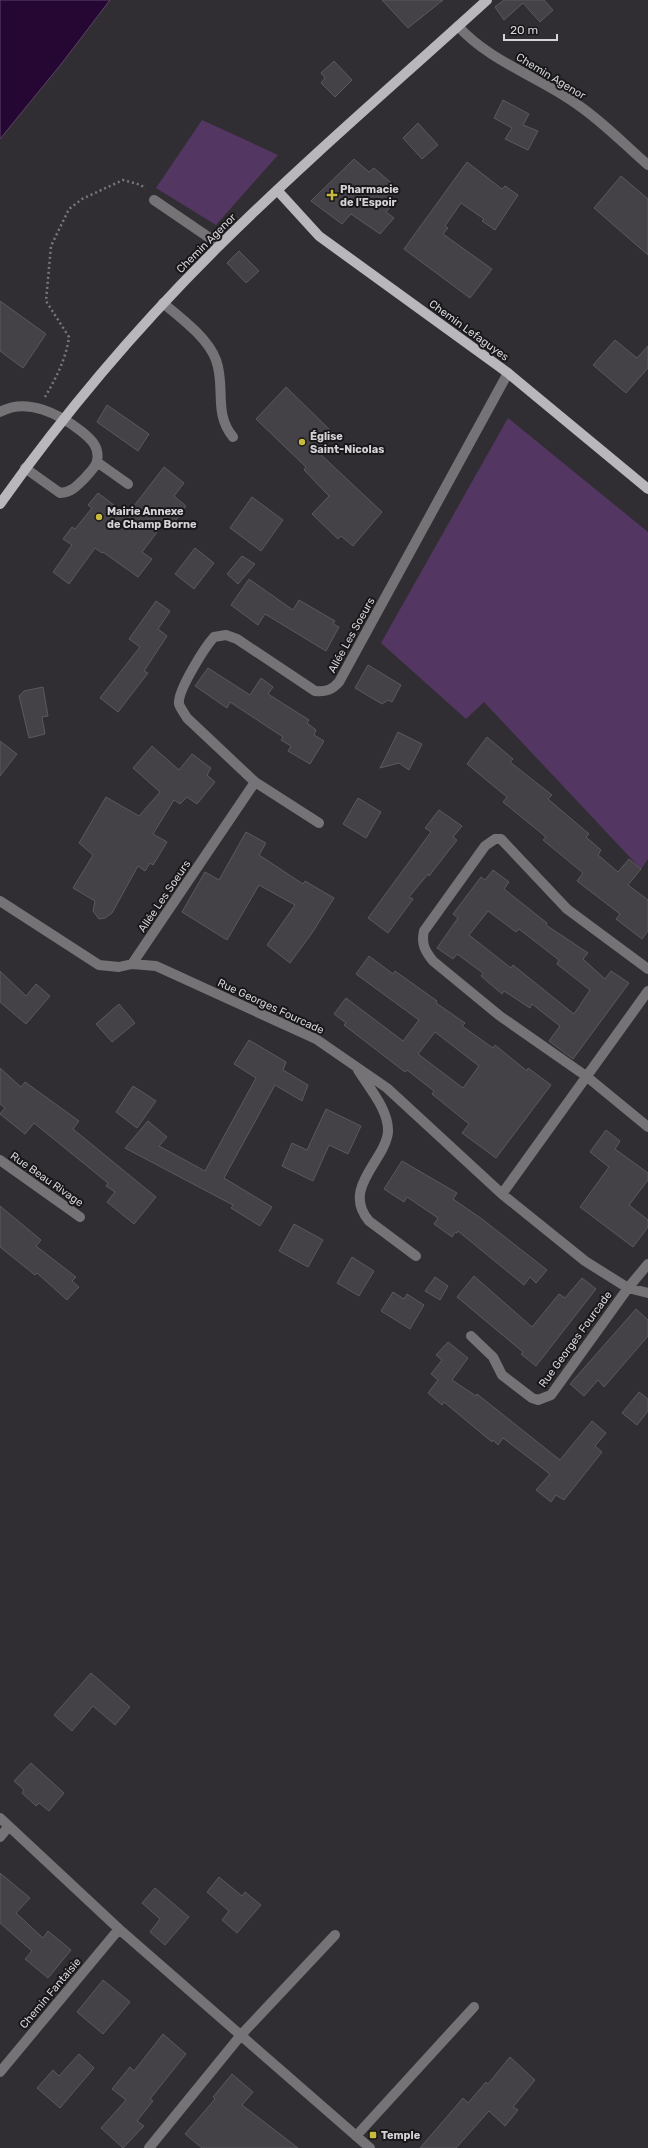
<svg xmlns="http://www.w3.org/2000/svg" width="648" height="2148" font-family="Rubik,sans-serif">
	<style>
		.green { fill: #533662 }
		.water { fill: #260734; stroke: #5a4465 }
		.building { fill: #454247; stroke: #5c595e; fill-rule: evenodd }
		.lines { fill: none; stroke-linecap: round; stroke-linejoin: round }
		.path { stroke: #79777b; stroke-width: 2.5; stroke-dasharray: 2 3; stroke-linecap: butt }
		.minor { stroke: #757376; stroke-width: 10 }
		.major { stroke: #bab7bc; stroke-width: 10 }
		.poi-dot { fill: #c8bb3b; stroke: #181719; stroke-width: 1.5 }
		.labels { text-anchor: middle; stroke-width: 4; stroke-linejoin: round; paint-order: stroke }
		.street-label { font-size: 11px; fill: #d5d3d6; stroke: #181719 }
		.poi-label { font-size: 11px; font-weight: bold; fill: #d5d3d6; stroke: #181719; text-anchor: start }
	</style>
	<rect width="100%" height="100%" fill="#312e33"/>
	<path class="green" d="M202 120 278 155 216 225 156 188Z
		M508 418 648 532V859L641 869 484 702 466 719 381 643Z"/>
	<path class="water" d="M0 0H110L62 63 0 139Z"/>
	<path class="building" d="M382 0H443L408 28Z
		M504 0H544L553 10 540 22 523 3 504 20 495 7Z
		M334 61 352 80 335 97 321 83 325 78 321 73Z
		M503 100 529 114 523 125 538 131 528 150 505 139 512 128 494 118Z
		M418 123 438 145 422 159 403 138Z
		M354 159 369 172 374 168 397 188 387 201 392 205 386 212 394 218 380 234 351 214 342 224 311 201Z
		M467 162 502 189 505 186 518 195 495 230 482 221 484 219 461 203 445 226 448 228 443 234 492 269 470 298 404 249Z
		M621 176 648 199V255L594 208Z
		M239 251 259 271 246 283 227 263Z
		M0 301 46 334 23 368 0 351Z
		M615 340 637 358 648 346V368L626 393 593 365Z
		M286 387 332 432 317 451 382 512 353 546 341 536 338 539 312 514 329 496 304 470 306 467 256 419Z
		M107 405 149 434 138 451 97 422Z
		M164 467 184 483 174 496 186 506 173 524 167 519 142 552 152 559 138 577 103 552 102 553 95 548 69 584 53 572 72 545 63 539 72 527 75 529 92 508 88 505 98 493 127 515Z
		M252 497 283 520 261 551 230 528Z
		M195 548 214 563 194 589 175 574Z
		M242 556 255 564 238 584 227 574Z
		M249 579 293 610 299 600 335 621 333 624 339 627 326 651 265 614 258 625 231 605Z
		M156 601 170 611 158 629 167 636 144 671 148 673 118 712 100 698 140 647 129 639Z
		M368 665 401 685 392 702 388 700 382 704 355 688Z
		M208 668 250 695 261 678 273 687 268 694 309 720 307 723 316 730 314 735 324 741 310 764 288 751 291 746 281 740 283 737 230 702 227 708 195 686Z
		M43 687 48 716 42 717 45 734 29 738 19 696 24 691Z
		M398 732 422 744 409 770 399 763 380 768Z
		M487 737 513 759 510 762 552 795 548 799 589 834 586 837 601 850 598 855 618 872 629 859 641 869 628 885 648 900V931L642 939 616 919 620 914 577 881 583 873 543 840 546 837 503 802 507 797 467 764Z
		M0 741 17 754 0 776Z
		M152 746 179 770 192 754 211 768 207 775 215 782 197 804 187 797 180 804 174 800 153 834 167 842 153 865 150 863 145 871 138 866 112 913 105 918 99 919 93 911 95 901 73 888 93 855 79 843 106 797 139 816 160 792 133 768Z
		M358 798 381 812 366 838 343 824Z
		M439 810 462 826 453 837 457 840 429 876 428 874 409 897 413 899 388 933 368 918 431 832 425 828Z
		M246 832 266 843 259 855 303 884 305 881 334 898 312 933 290 963 267 945 295 905 259 885 227 940 182 912 205 872 219 880Z
		M493 870 509 882 504 889 547 923 546 925 588 953 583 959 605 979 611 971 629 983 573 1059 549 1041 560 1026 532 1004 530 1008 504 991 502 994 481 976 483 973 457 954 453 959 437 948 458 918 453 914 481 877 485 880ZM488 911 516 932 519 929 559 960 557 964 590 990 574 1014 513 965 511 968 469 935Z
		M369 956 393 974 395 971 437 1001 436 1003 465 1023 462 1026 493 1048 495 1045 527 1071 528 1068 551 1085 496 1158 462 1133 469 1124 432 1094 434 1091 407 1070 405 1072 344 1025 346 1023 334 1014 346 998 403 1041 419 1020 356 974ZM435 1032 479 1066 463 1088 418 1054Z
		M0 971 26 996 36 984 50 996 26 1024 0 1002Z
		M119 1004 135 1023 112 1042 96 1024Z
		M249 1040 286 1062 283 1070 308 1085 302 1101 275 1085 224 1178 272 1207 260 1226 231 1208 233 1205 125 1148 148 1121 167 1137 159 1146 205 1171 256 1078 234 1064Z
		M0 1068 21 1087 25 1082 79 1121 73 1129 156 1197 134 1224 107 1202 115 1192 106 1186 108 1183 34 1123 25 1134 0 1114 5 1108 0 1104Z
		M133 1086 156 1101 137 1128 116 1112Z
		M326 1109 361 1126 348 1154 329 1145 313 1181 282 1166 292 1143 307 1150Z
		M606 1130 620 1141 615 1149 648 1173V1180L629 1205 648 1220V1227L633 1247 580 1207 609 1167 590 1152Z
		M402 1161 457 1193 453 1199 482 1219 547 1270 536 1283 530 1277 524 1285 458 1231 457 1233 455 1232 452 1237 434 1224 438 1218 407 1197 404 1202 384 1189Z
		M0 1206 41 1240 36 1246 76 1277 72 1281 79 1287 67 1300 37 1273 35 1275 0 1247Z
		M294 1224 323 1240 308 1267 279 1251Z
		M352 1257 374 1271 359 1296 337 1283Z
		M474 1276 532 1327 559 1294 565 1298 582 1278 596 1289 536 1366 521 1354 523 1352 457 1297Z
		M435 1277 448 1286 440 1300 425 1291Z
		M393 1292 404 1299 407 1294 424 1305 410 1329 381 1311Z
		M636 1309 648 1320V1336L604 1387 598 1380 584 1396 570 1384Z
		M448 1342 468 1358 452 1380 476 1396 477 1394 560 1460 592 1421 606 1433 595 1446 602 1452 564 1500 556 1495 551 1502 536 1490 550 1474 503 1438 498 1445 493 1440 492 1442 444 1402 442 1405 428 1393 438 1380 431 1374 442 1360 436 1355Z
		M639 1392 648 1399V1411L637 1425 622 1413Z
		M91 1673 130 1707 115 1725 93 1706 72 1731 54 1715Z
		M31 1763 64 1793 49 1811 39 1803 36 1806 22 1793 24 1790 14 1781Z
		M0 1873 30 1898 16 1913 43 1938 48 1931 71 1950 48 1978 25 1959 32 1951 0 1923Z
		M219 1877 242 1896 245 1892 261 1905 237 1933 222 1920 229 1911 207 1892Z
		M155 1888 189 1917 165 1945 150 1932 160 1919 142 1903Z
		M103 1980 130 2002 103 2034 77 2012Z
		M163 2034 186 2054 150 2099 153 2101 137 2121 144 2126 123 2148 101 2128 126 2100 112 2089 130 2067 134 2071Z
		M79 2054 94 2068 60 2108 37 2088 53 2070 59 2076Z
		M510 2057 535 2080 513 2107 518 2110 505 2126 489 2111 456 2148H420L463 2098 468 2103 486 2082 488 2084Z
		M232 2074 253 2092 242 2105 298 2148H202L185 2134 215 2099 213 2097Z"/>
	<g class="lines">
		<path class="path" d="M45 397C56 378 66 359 69 337L46 301 51 246 69 209 82 199 123 180 141 185 145 189"/>
		<path class="minor" d="M458 26C490 62 540 77 578 105 603 122 625 145 648 165
			M154 200 220 245
			M163 303C181 318 208 338 216 360 226 387 213 413 233 437
			M0 412C27 397 59 414 81 431 91 439 100 447 97 461 96 467 89 473 85 478 77 486 72 492 60 493L25 468
			M97 462 128 484
			M319 823 255 782 187 718C185 714 180 708 179 704 177 691 205 647 214 637L226 635 237 639 315 691C326 692 332 690 339 682L508 373
			M0 901 99 965 119 967 132 964 156 966 316 1039 387 1088 502 1194 648 991
			M132 964 255 782
			M648 969 567 909 501 839H495L485 846 424 931C421 944 425 951 433 961L500 1016 586 1076 648 1127
			M358 1070C369 1088 389 1110 388 1132 385 1161 341 1188 369 1221L416 1256
			M0 1160 80 1217
			M502 1194 585 1261 628 1288 648 1293
			M471 1336 493 1357 502 1375 532 1398 538 1400 551 1395 628 1288 648 1264
			M0 1818 119 1929 370 2148
			M0 1837 9 1826
			M0 2072 119 1929
			M356 2136 474 2007
			M149 2148 241 2035 335 1935"/>
		<path class="major" d="M277 190 319 236 508 373 648 489
			M0 504C66 411 140 324 221 244 307 159 398 81 487 0"/>
	</g>
	<g class="poi-dot">
		<path d="M330 189h4v4h4v4h-4v4h-4v-4h-4v-4h4z"/>
		<circle cx="302" cy="442" r="4"/>
		<circle cx="99" cy="517" r="4"/>
		<rect x="369" y="2131" width="8" height="8" rx="2"/>
	</g>
	<g class="labels">
		<g class="street-label">
			<text transform="translate(551 76) rotate(31)" y="4">Chemin Agenor</text>
			<text transform="translate(206 243) rotate(-45)" y="4">Chemin Agenor</text>
			<text transform="translate(469 330) rotate(36)" y="4">Chemin Lefaguyes</text>
			<text transform="translate(351 635) rotate(-61)" y="4">Allée Les Soeurs</text>
			<text transform="translate(164 896) rotate(-56)" y="4">Allée Les Soeurs</text>
			<text transform="translate(271 1006) rotate(25)" y="4">Rue Georges Fourcade</text>
			<text transform="translate(47 1179) rotate(35)" y="4">Rue Beau Rivage</text>
			<text transform="translate(575 1339) rotate(-54)" y="4">Rue Georges Fourcade</text>
			<text transform="translate(50 1993) rotate(-50)" y="4">Chemin Fantaisie</text>
		</g>
		<g class="poi-label">
			<text x="340" y="193">Pharmacie<tspan x="340" dy="13">de l'Espoir</tspan></text>
			<text x="310" y="440">Église<tspan x="310" dy="13">Saint-Nicolas</tspan></text>
			<text x="107" y="515">Mairie Annexe<tspan x="107" dy="13">de Champ Borne</tspan></text>
			<text x="381" y="2139">Temple</text>
		</g>
	</g>
	<path d="M504 34v6h53v-6" fill="none" stroke="#d5d3d6" stroke-width="2"/>
	<text x="510" y="34" font-size="12" fill="#d5d3d6" stroke="#181719" stroke-width="3" paint-order="stroke">20 m</text>
</svg>
